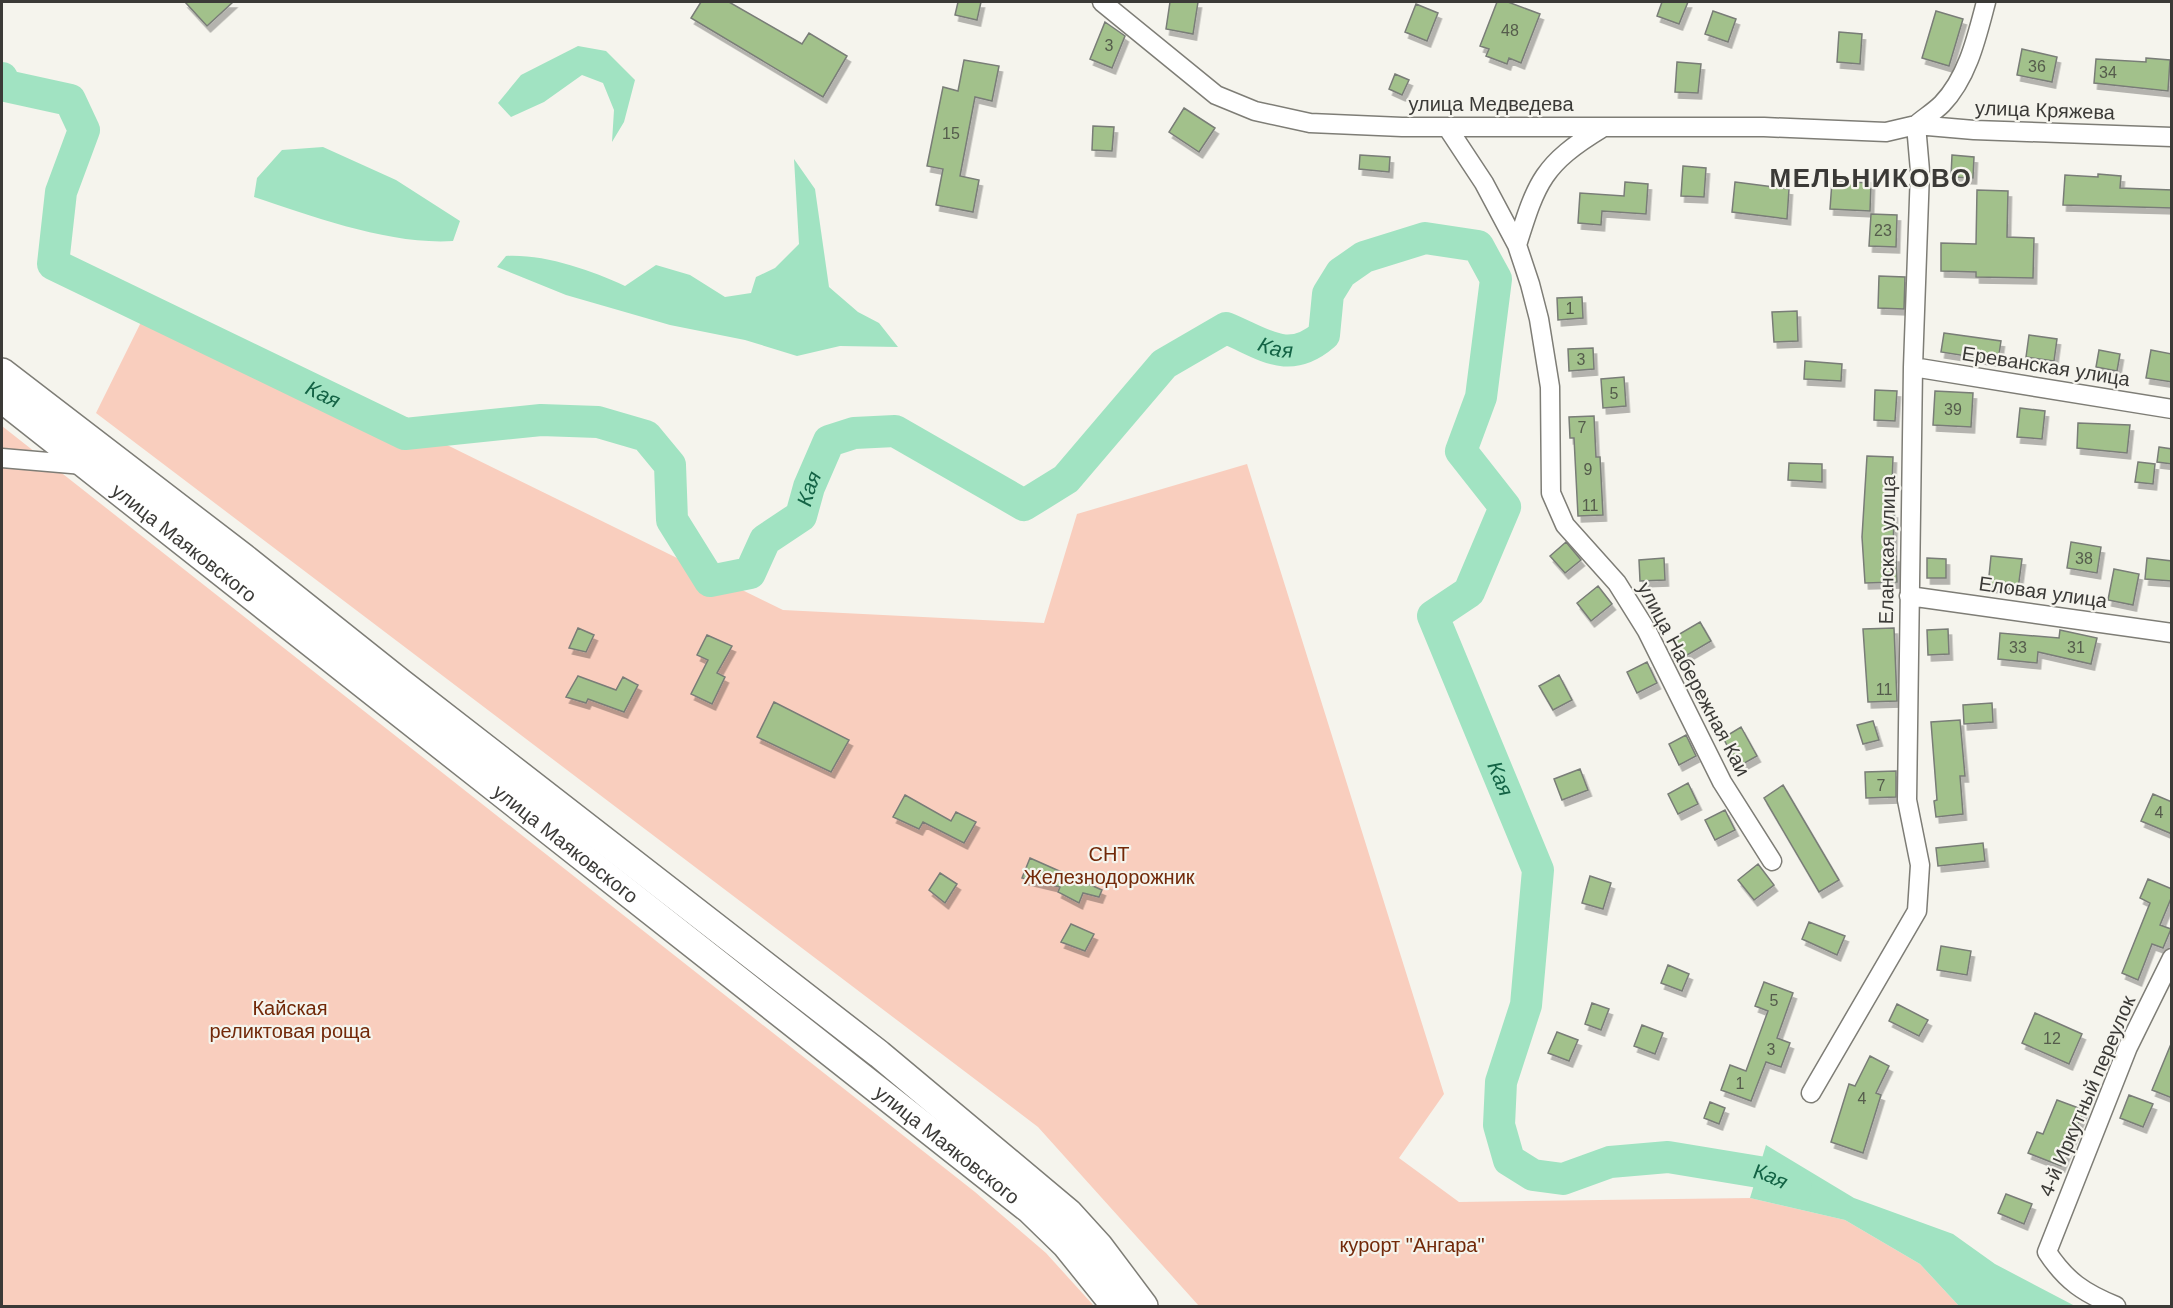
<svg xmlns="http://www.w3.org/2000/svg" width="2173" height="1308" font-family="Helvetica,sans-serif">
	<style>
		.green { fill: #f9cebe }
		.water { fill: #a1e3c2 }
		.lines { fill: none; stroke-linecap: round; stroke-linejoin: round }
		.river { stroke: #a1e3c2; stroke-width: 32 }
		.building { fill: #a2c18b; stroke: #797d77; stroke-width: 1.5; filter: url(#shadow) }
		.street-casing { stroke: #7e7d76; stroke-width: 21 }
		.primary-casing { stroke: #7e7d76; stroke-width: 30 }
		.street { stroke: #fff; stroke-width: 18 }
		.primary { stroke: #fff; stroke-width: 27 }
		.labels { text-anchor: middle; stroke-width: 4.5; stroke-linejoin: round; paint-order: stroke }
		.number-label { font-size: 16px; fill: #555c4c }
		.street-label { font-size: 20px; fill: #3b3a37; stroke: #f5f4ed }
		.park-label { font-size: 20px; fill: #722909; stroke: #f5f4ed }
		.water-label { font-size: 21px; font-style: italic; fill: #136345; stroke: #f5f4ed }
		.district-label { font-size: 26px; font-weight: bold; letter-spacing: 1.5px; fill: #3b3a37; stroke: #f5f4ed }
	</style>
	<defs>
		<filter id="shadow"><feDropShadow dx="3.5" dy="6" stdDeviation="0" flood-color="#0004"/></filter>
	</defs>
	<rect width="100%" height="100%" fill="#f5f4ed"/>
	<path class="green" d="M152 300 783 610 1044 623 1077 514 1247 464 1444 1094 1399 1158 1459 1202 1750 1198 1845 1220 1920 1264 1959 1306H1199L1038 1127 96 413Z
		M2 426 975 1192 1046 1253 1094 1306H2Z"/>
	<path class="water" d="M578 46 606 51 635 80 624 122 612 142 614 110 603 83 582 75 544 102 511 117 498 103 521 75Z
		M323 147 396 180 460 221 453 241C390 245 314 217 254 197L257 178 282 150Z
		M794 159 815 189 829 287 858 312 879 323 898 347 840 346 797 356 745 340 670 325 566 295 497 267 506 256C545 254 590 270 625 286L656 265 690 275 725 297 751 293 756 277 775 268 799 244Z
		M1766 1145 1854 1198 1953 1234 1995 1264 2075 1306H1959L1920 1264 1845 1220 1750 1198Z"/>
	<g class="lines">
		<path class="river" id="s1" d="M2 78 6 86 70 100 84 130 61 192 53 264 405 434 541 420 598 422 646 436 670 465 672 520 710 581 750 573 765 540 801 516 809 487 829 441 854 433 895 431 1024 505 1066 479 1164 364 1226 328C1265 344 1288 366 1324 335L1328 294 1341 273 1364 257 1425 238 1478 246 1496 279 1481 397 1461 451 1505 507 1469 592 1433 616 1538 870 1526 1005 1501 1082 1499 1125 1509 1160 1533 1175 1563 1179 1610 1162 1668 1157 1765 1173 1796 1188"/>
	</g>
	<path class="building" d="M185 2H233L207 26Z
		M701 2H729L802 44 809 33 847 56 823 97 691 18Z
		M958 2H981L977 20 955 15Z
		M1170 2H1198L1193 34 1166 29Z
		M1497 2H1508L1540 14 1521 63 1509 58 1507 64 1486 56 1489 49 1480 46Z
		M1662 2H1688L1679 24 1657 16Z
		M1416 4 1438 13 1427 41 1405 32Z
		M1713 11 1736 19 1728 42 1705 34Z
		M1936 11 1963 19 1949 66 1922 58Z
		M1105 22 1125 36 1112 68 1090 59Z
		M1839 32 1862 34 1860 64 1837 62Z
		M2022 49 2057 57 2052 82 2017 75Z
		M2146 58 2170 60 2168 91 2094 83 2096 59 2146 62Z
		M964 60 999 66 992 101 975 97 960 176 979 180 973 212 936 205 943 169 927 166 943 87 958 91Z
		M1677 62 1701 64 1698 93 1675 92Z
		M1395 74 1409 80 1402 95 1389 89Z
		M1184 108 1215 128 1199 152 1169 132Z
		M1093 126 1114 127 1112 151 1092 150Z
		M1360 155 1390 157 1389 172 1359 169Z
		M1952 155 1974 157 1973 178 1951 177Z
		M1683 166 1706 168 1704 197 1681 196Z
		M2098 174 2121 176 2120 188 2172 190V208L2063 205 2065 175 2098 177Z
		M1832 181 1871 183 1870 211 1830 209Z
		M1625 182 1648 184 1646 214 1602 211 1601 225 1578 223 1580 193 1624 196Z
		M1735 182 1789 189 1787 219 1732 212Z
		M1977 190 2008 191 2007 237 2034 238 2033 278 1976 277V272L1941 271V243L1976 244Z
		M1871 214 1897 215 1896 247 1869 246Z
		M1879 276 1905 277 1904 309 1878 308Z
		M1582 297 1583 318 1558 320 1557 298Z
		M1797 311 1798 341 1774 342 1772 312Z
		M1944 333 2001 341 1998 361 1941 352Z
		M2029 335 2057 339 2054 361 2026 357Z
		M1593 348 1594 369 1569 371 1568 349Z
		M2099 350 2120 354 2117 371 2096 367Z
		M2151 350 2172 354V382L2146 378Z
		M1805 361 1842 364 1841 381 1804 379Z
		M1624 377 1626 406 1603 408 1601 379Z
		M1875 390 1897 391 1895 421 1874 420Z
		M1935 391 1973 393 1971 427 1933 425Z
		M2020 408 2045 411 2042 439 2017 437Z
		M1594 416 1596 457H1600L1603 515 1578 516 1574 438H1570L1569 417Z
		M2078 423 2130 425 2127 453 2077 448Z
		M2159 447 2172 449V464L2157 462Z
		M1867 456 1893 457 1891 512H1894L1893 556H1896L1897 582 1865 583 1862 537Z
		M2138 462 2155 464 2153 484 2135 482Z
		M1789 463 1822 464V482L1788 480Z
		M1566 542 1581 560 1565 573 1550 556Z
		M2071 542 2101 547 2097 573 2067 568Z
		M1991 556 2022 559 2018 589 1988 586Z
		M1664 558 1665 580 1640 581 1639 560Z
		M1927 558 1946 559V578H1927Z
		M2147 558 2172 561V581L2145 579Z
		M2114 569 2139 574 2133 605 2108 600Z
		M1598 586 1612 604 1591 621 1577 603Z
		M1700 622 1711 641 1682 658 1671 639Z
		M578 628 594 635 586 652 569 648Z
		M1894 628 1897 701 1868 702 1863 629Z
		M1948 629 1949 654 1928 655 1927 630Z
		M2060 630 2097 638 2091 664 2038 652 2037 663 1998 659 2000 633 2059 638Z
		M707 635 732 646 717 673 725 677 712 704 691 694 708 660 697 655Z
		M1647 662 1657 683 1637 693 1627 672Z
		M1559 675 1572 700 1553 710 1539 686Z
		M578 676 616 690 623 677 638 685 624 712 588 699 586 703 566 697Z
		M774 702 849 740 831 772 757 737Z
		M1992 703 1993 722 1964 724 1963 705Z
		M1960 720 1965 776H1960L1963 814 1936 817 1934 801 1937 800 1931 722Z
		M1873 721 1879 740 1863 744 1857 725Z
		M1741 727 1757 756 1739 766 1723 738Z
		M1686 735 1696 756 1679 765 1669 744Z
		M1580 769 1588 790 1562 800 1554 779Z
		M1896 771V797L1866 798 1865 772Z
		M1688 783 1698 804 1678 814 1668 794Z
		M1783 785 1839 880 1819 892 1764 798Z
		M2153 794 2172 802V834L2141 821Z
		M905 795 951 821 956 812 976 822 964 843 923 822 919 829 893 817Z
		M1725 810 1735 830 1715 840 1705 820Z
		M1983 843 1985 861 1938 866 1936 848Z
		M1030 858 1102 890 1099 897 1083 893 1079 903 1058 892 1060 887 1022 878Z
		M1758 864 1774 885 1754 900 1738 880Z
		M940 873 957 884 945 903 929 890Z
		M1590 876 1611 883 1603 909 1582 903Z
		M2148 879 2172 889V896L2160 925 2171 929 2163 948 2152 944 2138 980 2122 973 2150 903 2140 898Z
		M1809 922 1845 936 1837 955 1802 939Z
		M1071 924 1094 934 1085 951 1061 942Z
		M1941 946 1971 951 1967 975 1937 970Z
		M1668 965 1689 974 1682 991 1661 983Z
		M1764 982 1793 993 1777 1038 1790 1043 1781 1067 1766 1062 1751 1101 1721 1090 1730 1065 1746 1071 1768 1011 1755 1006Z
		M1592 1003 1609 1009 1601 1030 1585 1024Z
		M1897 1004 1928 1020 1919 1036 1889 1021Z
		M2035 1013 2082 1034 2069 1064 2022 1043Z
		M1642 1025 1663 1033 1655 1054 1634 1046Z
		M1557 1032 1578 1040 1569 1061 1548 1053Z
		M2171 1044H2172V1098L2152 1090Z
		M1870 1056 1889 1066 1876 1093 1881 1095 1863 1153 1831 1142 1849 1084 1855 1086Z
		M2129 1095 2153 1104 2143 1127 2120 1118Z
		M2057 1100 2084 1110 2061 1166 2028 1153 2037 1132 2043 1134Z
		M1710 1102 1725 1108 1719 1124 1704 1118Z
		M2006 1194 2032 1204 2024 1224 1998 1213Z"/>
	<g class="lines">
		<defs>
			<path id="street" d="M1102 2 1216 95 1255 111 1310 123 1402 127H1764L1886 132 1916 125 1974 130 2172 137
				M1916 125C1924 118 1934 112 1942 104 1968 77 1977 36 1986 2
				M1447 127 1484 183 1517 245 1530 284 1539 319 1550 387 1551 493 1565 525 1617 583 1647 631 1722 782 1772 861
				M1517 245C1537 181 1543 164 1602 128
				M1913 367 2172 409
				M2 458 83 465
				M1909 596 2172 633
				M1811 1093 1917 911 1920 865 1907 800 1913 367 1920 171 1916 125
				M2116 1306C2084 1293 2066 1281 2047 1252L2128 1047 2172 958"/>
			<g id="primary">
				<path d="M2 372 243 557 400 682 879 1054 1069 1213 1099 1246 1144 1306"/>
				<path id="s2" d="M2 399 1030 1210 1066 1245 1115 1306"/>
			</g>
		</defs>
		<use href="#street" class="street-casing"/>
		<use href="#primary" class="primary-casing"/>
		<use href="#street" class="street"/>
		<use href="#primary" class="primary"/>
	</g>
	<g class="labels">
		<g class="number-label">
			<text x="1510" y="36">48</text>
			<text x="1109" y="51">3</text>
			<text x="2037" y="72">36</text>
			<text x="2108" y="78">34</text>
			<text x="951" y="139">15</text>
			<text x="1883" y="236">23</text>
			<text x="1570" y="314">1</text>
			<text x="1581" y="365">3</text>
			<text x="1614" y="399">5</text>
			<text x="1953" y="415">39</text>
			<text x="1582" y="433">7</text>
			<text x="1588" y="475">9</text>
			<text x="1590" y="511">11</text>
			<text x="2084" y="564">38</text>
			<text x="2018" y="653">33</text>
			<text x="2076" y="653">31</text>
			<text x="1884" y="695">11</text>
			<text x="1881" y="791">7</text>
			<text x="2159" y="818">4</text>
			<text x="1774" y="1006">5</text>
			<text x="2052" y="1044">12</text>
			<text x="1771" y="1055">3</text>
			<text x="1740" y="1089">1</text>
			<text x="1862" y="1104">4</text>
		</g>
		<g class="street-label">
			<text x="1491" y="111">улица Медведева</text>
			<text transform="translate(2045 110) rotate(2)" y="7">улица Кряжева</text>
			<text transform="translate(2046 366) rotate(9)" y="7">Ереванская улица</text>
			<text dy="7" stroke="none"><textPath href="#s2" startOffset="232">улица Маяковского</textPath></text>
			<text transform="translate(1887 550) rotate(-89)" y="7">Еланская улица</text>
			<text transform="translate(2043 592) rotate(8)" y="7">Еловая улица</text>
			<text transform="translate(1694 679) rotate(62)" y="7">улица Набережная Каи</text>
			<text dy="7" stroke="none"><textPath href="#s2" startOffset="718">улица Маяковского</textPath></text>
			<text transform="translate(2087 1096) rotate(-67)" y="7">4-й Иркутный переулок</text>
			<text dy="7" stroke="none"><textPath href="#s2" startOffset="1204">улица Маяковского</textPath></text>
		</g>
		<g class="park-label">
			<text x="1109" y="861">СНТ<tspan x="1109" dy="23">Железнодорожник</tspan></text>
			<text x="290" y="1015">Кайская<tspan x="290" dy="23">реликтовая роща</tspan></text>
			<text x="1412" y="1252">курорт "Ангара"</text>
		</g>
		<g class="water-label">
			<text dy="7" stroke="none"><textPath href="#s1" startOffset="1788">Кая</textPath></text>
			<text dy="7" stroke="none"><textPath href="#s1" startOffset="546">Кая</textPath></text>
			<text dy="7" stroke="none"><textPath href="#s1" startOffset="1194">Кая</textPath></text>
			<text dy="7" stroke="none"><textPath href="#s1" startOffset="2649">Кая</textPath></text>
			<text dy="7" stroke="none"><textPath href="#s1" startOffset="3315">Кая</textPath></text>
		</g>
		<g class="district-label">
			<text x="1871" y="187">МЕЛЬНИКОВО</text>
		</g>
	</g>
	<rect width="2173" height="1308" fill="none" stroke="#3b3a37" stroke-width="6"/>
</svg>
